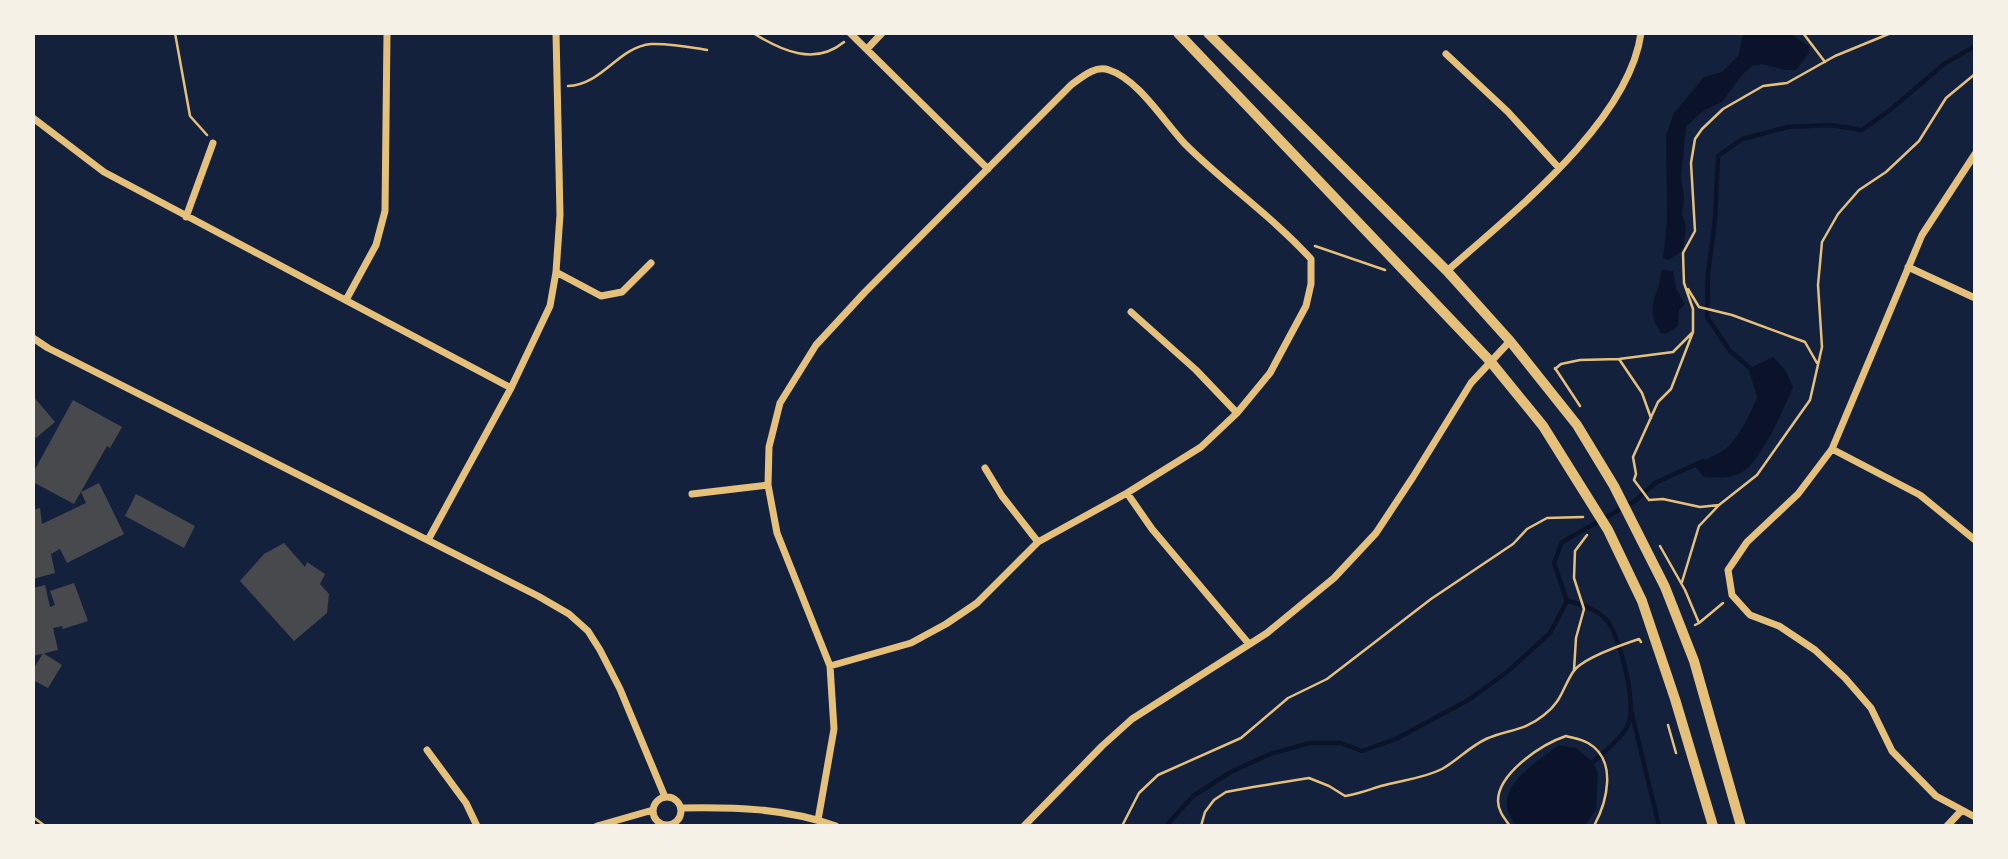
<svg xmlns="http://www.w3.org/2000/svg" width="2008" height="859" font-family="'Noto Sans',sans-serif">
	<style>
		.water { fill: #0b132b }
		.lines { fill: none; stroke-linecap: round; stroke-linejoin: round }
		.stream { stroke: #0b132b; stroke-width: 4.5 }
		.building { fill: #48494c }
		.path { stroke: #e5c07b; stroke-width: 2.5 }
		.minor { stroke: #e5c07b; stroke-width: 7 }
		.secondary { stroke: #e5c07b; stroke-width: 10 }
	</style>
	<rect width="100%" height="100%" fill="#14213d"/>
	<path class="water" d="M1743 33H1789L1809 46V53L1796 70H1785L1762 64 1752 66 1743 74 1722 102 1703 111 1686 127 1681 178 1684 197 1682 215 1686 225 1684 244 1681 252 1668 260 1663 258 1667 220 1666 135 1674 113 1704 77 1722 72 1739 55Z
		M1664 270 1673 271 1676 289 1685 304 1679 310 1678 326 1666 334 1661 333C1643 307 1659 298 1661 272Z
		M1773 357 1786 371 1793 387C1784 408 1761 462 1742 472 1730 479 1717 478 1704 477L1693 464C1735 452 1742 435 1760 397L1750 368Z
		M1559 745 1576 748 1593 762 1598 773 1596 810 1584 826H1517C1514 822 1510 816 1508 812 1499 783 1540 760 1559 745Z"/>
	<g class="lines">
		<path class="stream" d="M1712 459C1737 451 1750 419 1760 397L1750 368 1730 351 1707 317 1708 273 1715 220 1718 156 1742 139 1788 127 1830 125 1862 130 1890 110 1944 64 1975 46
			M1567 601C1581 604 1600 610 1609 623 1621 642 1638 707 1627 727 1620 740 1604 752 1593 762
			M1632 714 1659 826
			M1166 826 1193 796 1231 772 1270 754 1310 743H1340L1362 751 1396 739 1470 699 1507 672 1550 633 1567 601 1554 563 1562 542 1635 501 1655 483 1703 461"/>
	</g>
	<path class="building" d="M33 396 55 422 36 438 33 434Z
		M73 400 122 427 110 448 107 446 74 504 33 482V473Z
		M99 483 124 534 67 563 60 549 51 554 55 573 33 579V510L40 508 42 524 86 503 81 492Z
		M136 494 195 526 184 548 125 516Z
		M284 543 305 567 307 562 325 574 320 584 329 594 327 613 294 641 240 581 264 554Z
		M74 583 88 621 63 629 62 626 53 628 58 650 33 656V588L45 585 50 607 55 605 50 591Z
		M43 653 62 665 48 688 33 680V670Z"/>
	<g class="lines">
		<path class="path" d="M175 33 190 116 207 135
			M753 33C782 51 815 66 844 42
			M1803 33 1825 62
			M568 86C602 85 618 47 651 44 669 43 689 47 707 50
			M1315 246 1385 270
			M1688 289 1699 307 1732 315 1805 342 1817 363
			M1693 332 1671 389 1658 402 1633 457 1636 474 1634 480 1649 500 1663 499 1700 507 1719 505 1757 475 1810 400 1822 347 1818 285 1822 242 1838 214 1859 190 1886 172 1919 141 1946 98 1975 74
			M1619 359 1642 393 1651 418
			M1555 368 1580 406
			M1555 369 1561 364 1580 360 1619 359 1673 352 1693 332V309L1684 283 1683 253 1695 231 1691 163 1695 139 1702 129 1723 109 1763 86 1787 83 1835 56 1891 33
			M1660 546 1685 590 1699 623 1695 625
			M1682 582 1699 526 1719 505
			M1699 623 1723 603
			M1574 670 1576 638 1584 609 1574 578 1575 551 1587 535
			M1668 725 1676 753
			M33 817 45 826
			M1122 826 1139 793 1158 775 1241 738 1288 698 1327 679 1431 599 1513 544 1527 529 1547 518 1583 517
			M1201 826 1205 812 1214 800 1226 792 1253 787 1309 778 1329 786 1345 796C1359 794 1368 790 1381 786 1402 780 1422 779 1442 769 1458 760 1469 747 1486 739 1508 729 1523 732 1544 715 1562 701 1562 689 1573 672 1581 659 1624 644 1639 639L1641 642
			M1510 826C1505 819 1498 811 1498 801 1498 773 1542 744 1566 736 1573 738 1581 739 1588 743 1618 760 1607 802 1594 826"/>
		<path class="minor" d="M850 33 988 169
			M867 49 882 33
			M1446 54 1508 112 1559 168
			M33 118 104 172 511 388
			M1975 154 1922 235 1832 449 1798 494 1747 542 1728 570 1732 595 1750 615 1779 626 1815 650 1845 678 1871 708 1892 751 1936 796 1975 817
			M186 217 213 143
			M1908 267 1975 298
			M1447 271C1511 214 1629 122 1641 33
			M556 272 601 296 622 292 651 263
			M346 300 376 245 385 211 387 33
			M1131 312 1196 370 1237 413
			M33 338 48 348 538 596 569 614 588 631 600 650 620 689 665 797
			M1832 449 1920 495 1975 540
			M985 468 1002 496 1038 542
			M1127 493 1152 529 1249 644
			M692 494 768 485
			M428 540 511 388 550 306 556 272 560 215 556 33
			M427 750 466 803 477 826
			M653 811a14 14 0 1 1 28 0a14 14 0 1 1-28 0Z
			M681 808C734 807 785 808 836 826
			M818 820 834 729 830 666 777 533 768 485 769 447 780 403 816 345 865 292 1071 85C1082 77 1095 65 1109 70 1138 79 1164 122 1185 144 1225 184 1273 217 1311 259V284L1306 306 1270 373 1237 413 1201 447 1127 493 1038 542 977 603 946 624 911 643 830 666
			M597 826 653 810
			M1024 826 1102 746 1132 719 1267 633 1334 578 1376 533 1413 477 1471 383 1510 341
			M1947 826 1961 811"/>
		<path class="secondary" d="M1178 33 1490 361 1543 426 1608 530 1642 601 1675 699 1713 826
			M1208 33 1447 271 1510 341 1577 425 1614 486 1665 587 1694 661 1741 826"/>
	</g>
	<rect width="2008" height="859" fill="none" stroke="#f6f1e7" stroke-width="70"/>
</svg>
